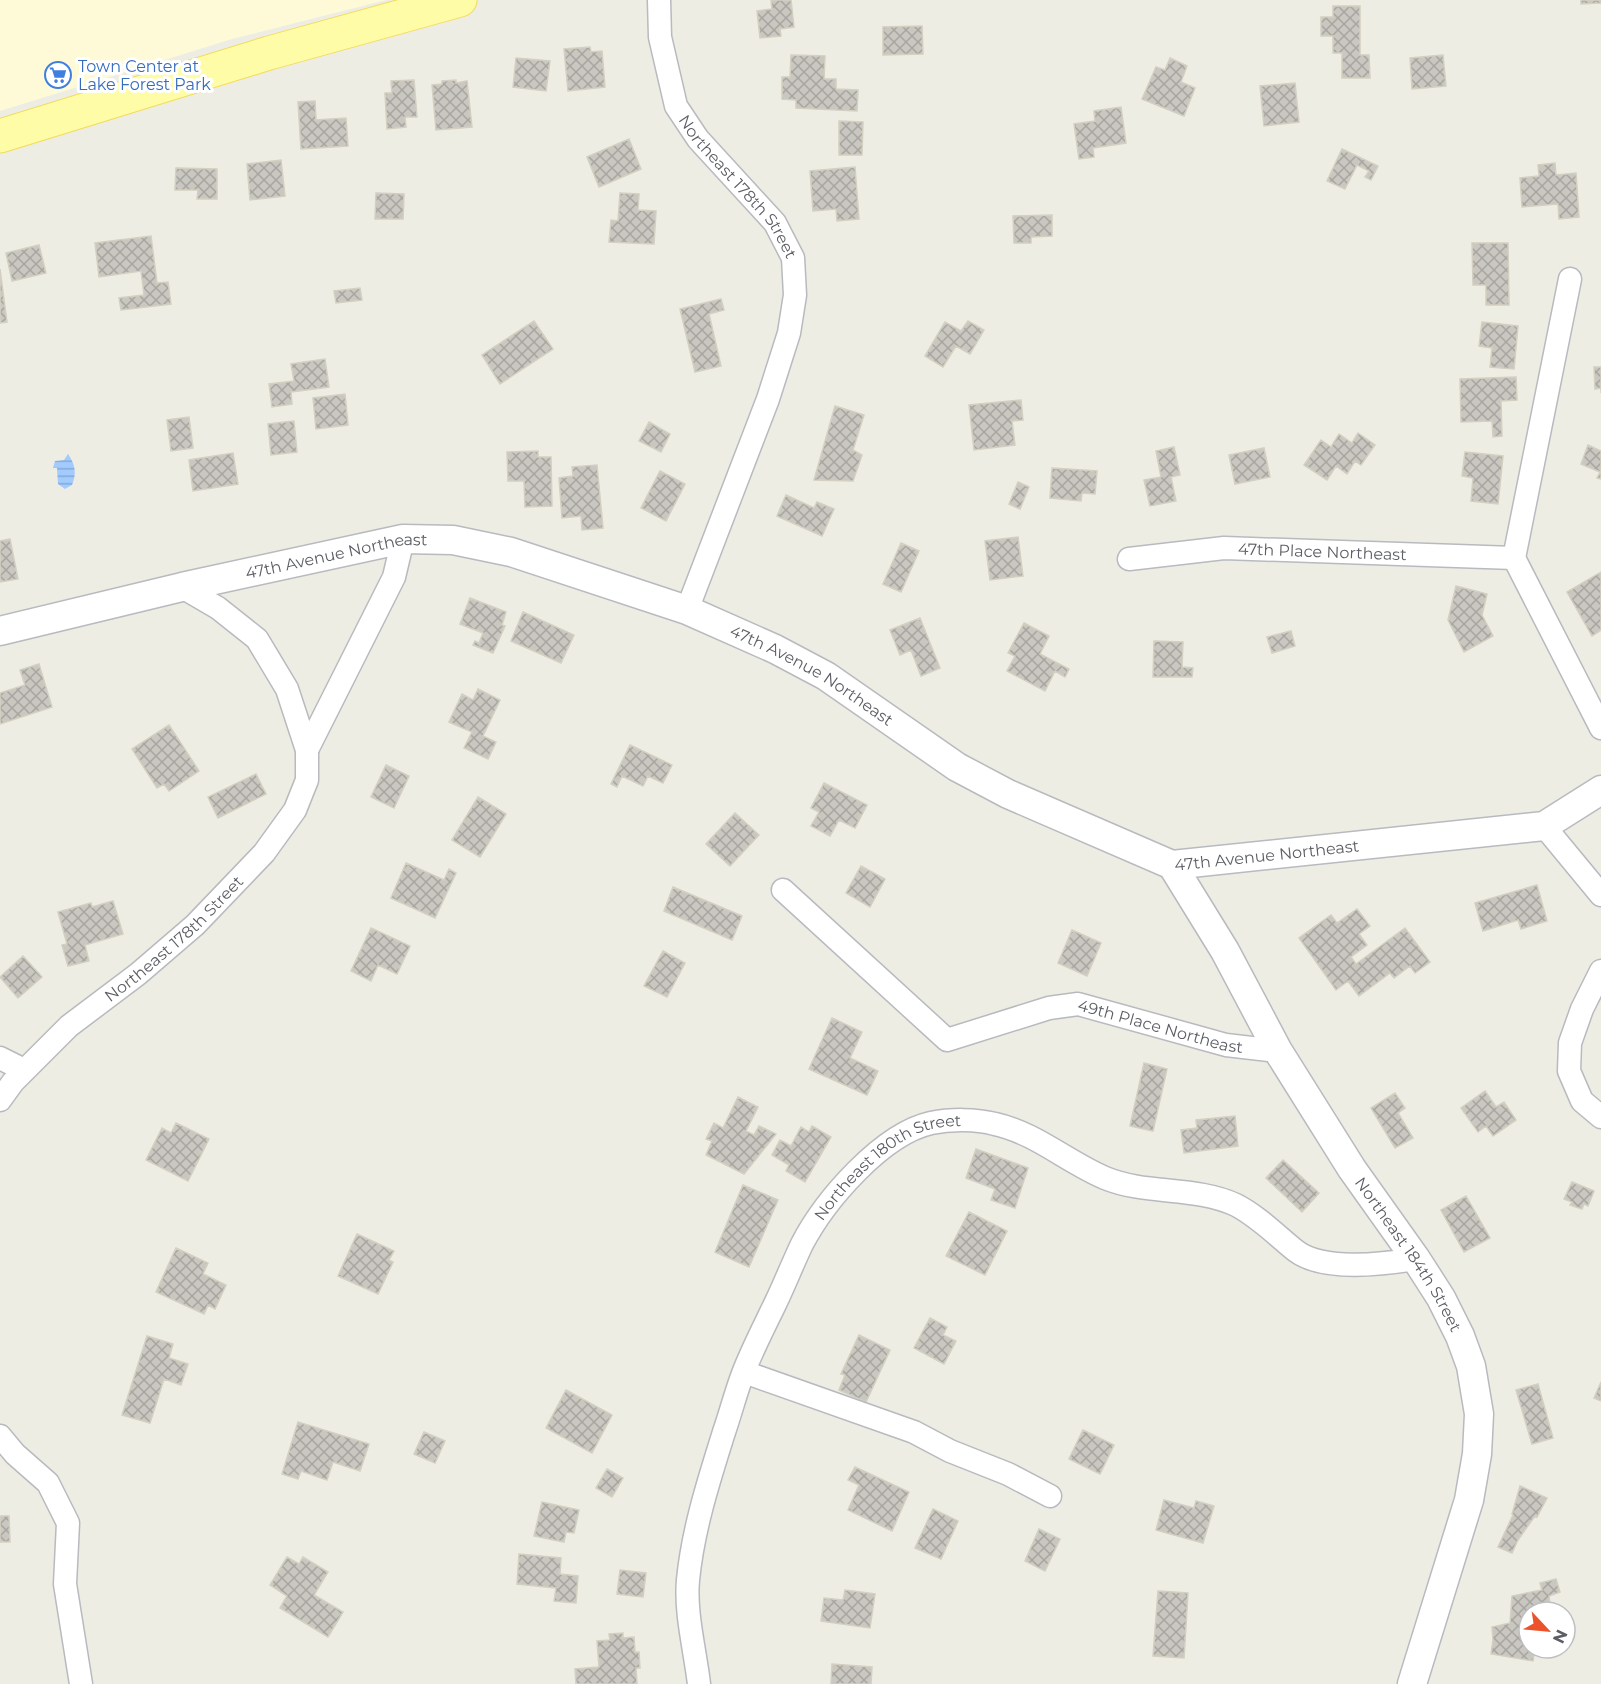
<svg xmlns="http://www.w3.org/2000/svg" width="1601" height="1684" font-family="Montserrat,sans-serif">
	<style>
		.commercial { fill: #fefad8 }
		.water { fill: url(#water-rules) }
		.building { fill: url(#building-cross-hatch); stroke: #d3cfc1; stroke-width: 1.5 }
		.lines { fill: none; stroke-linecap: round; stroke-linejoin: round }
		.minor-casing { stroke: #b8babf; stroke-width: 25 }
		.tertiary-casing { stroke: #b8babf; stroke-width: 31 }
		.primary-casing { stroke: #f3db57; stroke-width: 35 }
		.minor { stroke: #fff; stroke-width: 22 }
		.tertiary { stroke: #fff; stroke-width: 28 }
		.primary { stroke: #fffca7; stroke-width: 33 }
		.labels { text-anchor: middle; stroke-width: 6; stroke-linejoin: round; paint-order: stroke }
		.shop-label { font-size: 16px; fill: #366cbe; stroke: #fff; text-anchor: start }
		.street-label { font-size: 16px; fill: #5b5e64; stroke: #fff }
	</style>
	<defs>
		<pattern id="water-rules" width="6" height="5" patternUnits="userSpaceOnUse" patternTransform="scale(1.5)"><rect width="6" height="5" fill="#a2cbff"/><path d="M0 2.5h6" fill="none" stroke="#87a8d2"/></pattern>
		<pattern id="building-cross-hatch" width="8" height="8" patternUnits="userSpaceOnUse" patternTransform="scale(1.5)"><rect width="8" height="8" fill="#c9c7c0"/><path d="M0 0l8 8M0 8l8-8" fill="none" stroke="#a6a5a0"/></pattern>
	</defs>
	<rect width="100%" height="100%" fill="#eeede3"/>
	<path class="commercial" d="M0 0H386L232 39 0 111Z"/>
	<path class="water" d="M68 454C75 464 77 473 72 485L65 489 58 484 57 468H53L55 461 64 460Z"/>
	<path class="building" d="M771 0H791L794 27 780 29 781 36 760 38 757 11 772 9Z
		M1581 0H1601V3L1581 4Z
		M1333 6H1360V55H1369L1370 78H1342V53H1333V36H1321V17H1333Z
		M922 26 923 54 883 55V27Z
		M590 47 591 52 602 51 605 87 568 91 564 49Z
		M791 55 825 56 824 79H836V89L858 90 857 111 796 108V100L782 99V77H790Z
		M1443 55 1446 86 1412 89 1410 58Z
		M516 58 550 61 546 91 513 87Z
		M1170 58 1187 66 1181 82 1195 88 1184 116 1142 99 1156 67 1165 70Z
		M414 80 417 117H405L406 127 387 129 385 93H392L391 81Z
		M456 80V83L467 81 472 127 436 130 432 85 442 84V81Z
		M1295 83 1299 122 1264 126 1260 86Z
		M315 101 316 120 346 118 348 146 301 149 298 102Z
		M1121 107 1126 143 1093 148 1094 157 1079 159 1074 124 1095 121 1094 111Z
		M839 121 863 122 862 155H839Z
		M629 139 641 169 599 187 587 157Z
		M1342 149 1378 166 1371 180 1365 177 1369 171 1357 165 1345 189 1327 181Z
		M281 160 285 196 250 200 247 164Z
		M1555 163 1556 175 1576 173 1579 217 1559 219 1558 204 1522 207 1520 178 1539 176 1538 165Z
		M855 167 859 219 837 221 836 209 813 211 810 171Z
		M176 168 217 169V199H197L198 190H175Z
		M376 193 404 194 403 219H375Z
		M620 193 639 194 638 210 656 211 654 244 609 242 611 220 618 221Z
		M1052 215V236L1031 237V243H1014L1013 216Z
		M151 236 157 283 168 282 171 304 121 310 119 298 144 295 141 271 99 277 95 243Z
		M1472 243H1508L1509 305H1486V285H1473Z
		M39 245 46 273 12 281 6 253Z
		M0 269 7 322 0 323Z
		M360 288 362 300 336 303 334 291Z
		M721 299 724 310 709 314 721 366 695 372 680 309Z
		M534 321 553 349 500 384 482 355Z
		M968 321 984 330 970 354 956 346 943 367 925 356 945 322 961 331Z
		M1482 322 1518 326 1514 369 1490 367 1492 348 1479 346Z
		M325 359 329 387 291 392 292 404 272 407 269 384 294 381 291 364Z
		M1594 367H1601V393V388L1595 389Z
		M1516 377 1517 400 1501 401 1502 436 1493 437 1492 421 1461 422 1460 379Z
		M345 394 348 425 316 429 313 398Z
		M1021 400 1023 420 1012 421 1015 445 974 450 969 405Z
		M835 406 864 415 853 450 862 455 853 481 814 480Z
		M189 417 193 448 171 451 167 420Z
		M294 421 297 452 271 455 268 424Z
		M649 422 670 434 661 452 639 441Z
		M1358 433 1375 445 1361 465 1355 461 1347 474 1336 466 1327 480 1304 465 1321 440 1331 447 1339 434 1352 443Z
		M1588 445 1601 451V479L1597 478 1600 472 1581 464Z
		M1174 447 1180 475 1171 477 1176 501 1150 506 1144 480 1161 477 1156 451Z
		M1264 448 1270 477 1235 484 1229 455Z
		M538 451V457H551L552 506 525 507 524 481H508L507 452Z
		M1465 452 1503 456 1498 504 1471 501 1473 478 1462 476Z
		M233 453 238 484 193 491 189 460Z
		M597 465 603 528 582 530 581 516 562 518 559 478 573 476 572 467Z
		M1052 468 1097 471 1095 494 1082 493 1081 501 1050 498Z
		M660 471 685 484 666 521 641 508Z
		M1018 482 1029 487 1020 509 1009 504Z
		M786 495 814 508 817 502 834 509 822 536 777 516Z
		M1018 537 1023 576 990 580 985 541Z
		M10 539 18 579 0 582V541Z
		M901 543 919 551 901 592 883 584Z
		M1601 572V630L1592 636 1567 592Z
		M1456 586 1487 594 1482 615 1493 636 1464 652 1448 620Z
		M470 598 506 612 502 625 505 626 493 653 473 645 475 641 479 643 483 633 460 624Z
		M523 612 574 635 561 663 511 641Z
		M920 618 940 668 921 676 911 650 900 655 890 630Z
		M1024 623 1049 636 1040 654 1069 669 1065 677 1055 671 1045 691 1007 671 1015 656 1008 653Z
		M1291 631 1295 646 1272 653 1267 637Z
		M1154 641 1183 642 1182 667 1193 668 1192 677H1153Z
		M39 664 52 707 0 724V693L25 685 20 670Z
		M478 689 500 700 483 736 496 742 488 759 464 748 472 732 449 722 462 694 473 700Z
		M169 725 199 771 169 791 164 784 157 788 132 749Z
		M630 745 672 765 663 783 648 776 643 786 622 776 617 787 611 784Z
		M386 765 409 776 394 808 371 797Z
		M256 774 266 794 218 818 208 797Z
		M824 783 867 805 855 828 839 820 830 836 811 826 819 812 811 808Z
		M478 797 506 814 480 857 452 840Z
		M735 813 759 835 730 866 706 844Z
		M406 863 444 880 449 869 456 873 435 918 391 898Z
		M861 866 885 879 870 907 846 893Z
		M1537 885 1547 921 1521 929 1518 920 1483 931 1475 903Z
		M673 887 742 916 732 940 664 911Z
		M113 901 123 934 85 945 89 961 68 966 62 945 67 944 58 912 91 903 92 907Z
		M1357 909 1370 926 1359 934 1367 945 1351 957 1356 964 1405 928 1430 962 1415 973 1410 966 1394 978 1390 973 1359 996 1348 981 1336 990 1299 938 1331 915 1337 923Z
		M371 928 410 946 397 974 378 965 371 981 351 971Z
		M1072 930 1101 943 1087 976 1058 963Z
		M663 951 685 963 667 997 644 986Z
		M23 956 42 977 18 998 0 977Z
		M832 1018 862 1032 850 1058 878 1071 867 1095 809 1069Z
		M1144 1063 1167 1069 1153 1131 1130 1126Z
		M1485 1091 1496 1107 1504 1102 1516 1120 1493 1136 1486 1126 1478 1132 1461 1108Z
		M1395 1093 1405 1108 1398 1113 1413 1138 1395 1148 1371 1108Z
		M738 1097 758 1107 746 1131 754 1135 759 1126 776 1134 744 1174 706 1155 712 1141 706 1139 714 1123 723 1128Z
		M1235 1116 1238 1146 1184 1153 1181 1130 1197 1128 1196 1120Z
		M176 1123 209 1139 188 1181 146 1160 162 1128 171 1133Z
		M812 1126 831 1137 805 1182 786 1171 789 1165 772 1155 780 1140 791 1146 801 1127 809 1132Z
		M976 1149 1028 1168 1015 1208 991 1200 995 1189 966 1178Z
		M1283 1160 1319 1193 1302 1212 1266 1178Z
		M1572 1182 1594 1191 1588 1206 1584 1204 1582 1209 1570 1205 1572 1202 1564 1199Z
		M743 1185 778 1200 749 1267 715 1252Z
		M1466 1196 1490 1238 1464 1252 1441 1210Z
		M969 1212 1007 1231 985 1275 946 1256Z
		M357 1234 394 1251 389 1260 393 1262 378 1294 338 1276Z
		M176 1248 208 1263 203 1274 226 1285 215 1309 208 1305 204 1314 156 1292Z
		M930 1318 947 1327 943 1335 956 1341 944 1364 914 1348Z
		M859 1335 890 1350 866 1402 839 1390 845 1375 841 1374Z
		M147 1336 173 1344 169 1358 188 1364 181 1385 164 1379 150 1423 122 1415Z
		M1601 1382V1401L1594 1398Z
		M1538 1384 1553 1438 1532 1444 1516 1390Z
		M566 1390 612 1415 592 1453 546 1428Z
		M298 1422 369 1444 360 1471 333 1462 327 1480 301 1471 298 1479 282 1474Z
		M1083 1430 1114 1445 1100 1474 1069 1459Z
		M424 1432 445 1441 435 1463 414 1454Z
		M855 1467 909 1492 892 1531 848 1510 859 1485 848 1480Z
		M607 1469 623 1478 612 1497 596 1488Z
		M1520 1486 1547 1498 1537 1517 1535 1516 1518 1540 1512 1553 1498 1547 1513 1515 1512 1514Z
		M1164 1500 1194 1508 1196 1501 1214 1506 1203 1543 1156 1530Z
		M542 1502 579 1510 574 1533 566 1532 564 1542 534 1536Z
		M933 1509 958 1521 941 1559 915 1548Z
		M0 1516H9L10 1542H0Z
		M1039 1529 1060 1539 1045 1571 1025 1561Z
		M519 1554 561 1558 560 1574 578 1576 576 1603 554 1601 556 1588 517 1584Z
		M287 1557 299 1564 303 1557 328 1572 314 1595 343 1612 328 1637 280 1608 287 1596 270 1585Z
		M620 1570 646 1573 643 1597 617 1594Z
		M1556 1579 1560 1592 1549 1596 1551 1612H1529V1648H1535L1533 1661 1491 1654 1493 1640 1492 1627 1510 1623 1512 1596 1542 1590 1540 1583Z
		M845 1590 875 1594 870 1628 821 1621 824 1598 843 1600Z
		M1158 1591 1188 1593 1184 1658 1153 1656Z
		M623 1633V1638L634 1637 635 1652H639L640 1668H636L637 1684H576L575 1669 599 1667 597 1641 610 1640 609 1634Z
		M832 1664 872 1667 871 1684H831Z"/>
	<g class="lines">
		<defs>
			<g id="minor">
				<path id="s1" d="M659 0 660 37 676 106 698 139 775 223 793 258 795 295 789 333 768 399 687 610"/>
				<path d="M1514 558 1601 728"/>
				<path id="s2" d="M1129 559 1224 548 1514 558 1570 279"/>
				<path d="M307 750 394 577 403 539"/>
				<path d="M1544 826 1601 895"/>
				<path id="s3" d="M783 890 947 1040 1049 1008 1078 1004 1226 1045 1278 1051"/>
				<path d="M1601 971 1582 1009 1570 1043 1569 1071 1582 1101 1601 1117"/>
				<path d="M0 1058 24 1070"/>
				<path id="s4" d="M0 1100 13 1082 69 1026 138 974 195 925 264 853 295 810 307 780V750L287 689 257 639 218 608 182 587"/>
				<path d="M744 1372 914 1432 950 1451 1008 1474 1050 1496"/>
				<path d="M0 1436 15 1454 48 1483 68 1523 65 1584 81 1684"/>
				<path id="s5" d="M699 1684C695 1650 685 1613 688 1580 693 1529 709 1480 724 1432 731 1412 736 1391 744 1371 753 1348 765 1325 776 1302 785 1283 793 1263 802 1244 825 1200 882 1134 931 1123 951 1119 976 1119 995 1124 1036 1133 1067 1162 1105 1178 1146 1195 1195 1186 1236 1205 1259 1217 1276 1235 1296 1251 1324 1272 1384 1264 1416 1259"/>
			</g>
			<g id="tertiary">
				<path id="s6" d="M0 631 182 587 403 539 453 540 511 552 687 610 775 649 826 676 957 767 1008 794 1172 865 1544 826 1601 790"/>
				<path id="s7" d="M1172 865 1225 951 1278 1051 1352 1169 1416 1259 1441 1298 1460 1336 1471 1366 1479 1414 1477 1454 1469 1500 1412 1684"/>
			</g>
			<path id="primary" d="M0 136 269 53 460 0"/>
		</defs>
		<use href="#minor" class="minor-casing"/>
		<use href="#tertiary" class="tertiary-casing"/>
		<use href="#primary" class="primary-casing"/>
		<use href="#minor" class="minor"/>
		<use href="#tertiary" class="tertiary"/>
		<use href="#primary" class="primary"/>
	</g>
	<defs>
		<symbol id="supermarket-ring" viewBox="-11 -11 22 22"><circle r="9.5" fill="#fff" stroke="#3f7fe0" stroke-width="1.5"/><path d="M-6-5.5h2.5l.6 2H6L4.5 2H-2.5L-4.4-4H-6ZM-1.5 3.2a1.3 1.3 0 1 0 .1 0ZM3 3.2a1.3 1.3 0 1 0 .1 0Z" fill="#3f7fe0"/></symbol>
	</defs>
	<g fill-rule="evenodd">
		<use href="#supermarket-ring" x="43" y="60" width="30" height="30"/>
	</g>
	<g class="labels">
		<g class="shop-label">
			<text x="78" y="72">Town Center at<tspan x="78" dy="18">Lake Forest Park</tspan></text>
		</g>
		<g class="street-label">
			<text dy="6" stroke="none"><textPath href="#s1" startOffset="210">Northeast 178th Street</textPath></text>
			<text dy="6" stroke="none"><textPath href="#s2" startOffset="194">47th Place Northeast</textPath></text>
			<text dy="6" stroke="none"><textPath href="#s6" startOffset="345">47th Avenue Northeast</textPath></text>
			<text dy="6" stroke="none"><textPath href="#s6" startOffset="849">47th Avenue Northeast</textPath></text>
			<text dy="6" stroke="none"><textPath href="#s6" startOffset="1353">47th Avenue Northeast</textPath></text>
			<text dy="6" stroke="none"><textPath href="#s4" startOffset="238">Northeast 178th Street</textPath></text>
			<text dy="6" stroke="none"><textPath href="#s3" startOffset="444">49th Place Northeast</textPath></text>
			<text dy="6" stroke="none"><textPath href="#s5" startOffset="582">Northeast 180th Street</textPath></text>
			<text dy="6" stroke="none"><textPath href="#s7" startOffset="456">Northeast 184th Street</textPath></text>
		</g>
	</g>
	<g transform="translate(1547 1630) rotate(116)"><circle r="28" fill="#ffffff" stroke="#bdbfc1" stroke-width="1.5"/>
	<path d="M0-4.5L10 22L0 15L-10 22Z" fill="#eb532c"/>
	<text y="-9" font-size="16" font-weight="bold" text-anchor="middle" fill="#5b5e64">N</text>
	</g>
</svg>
